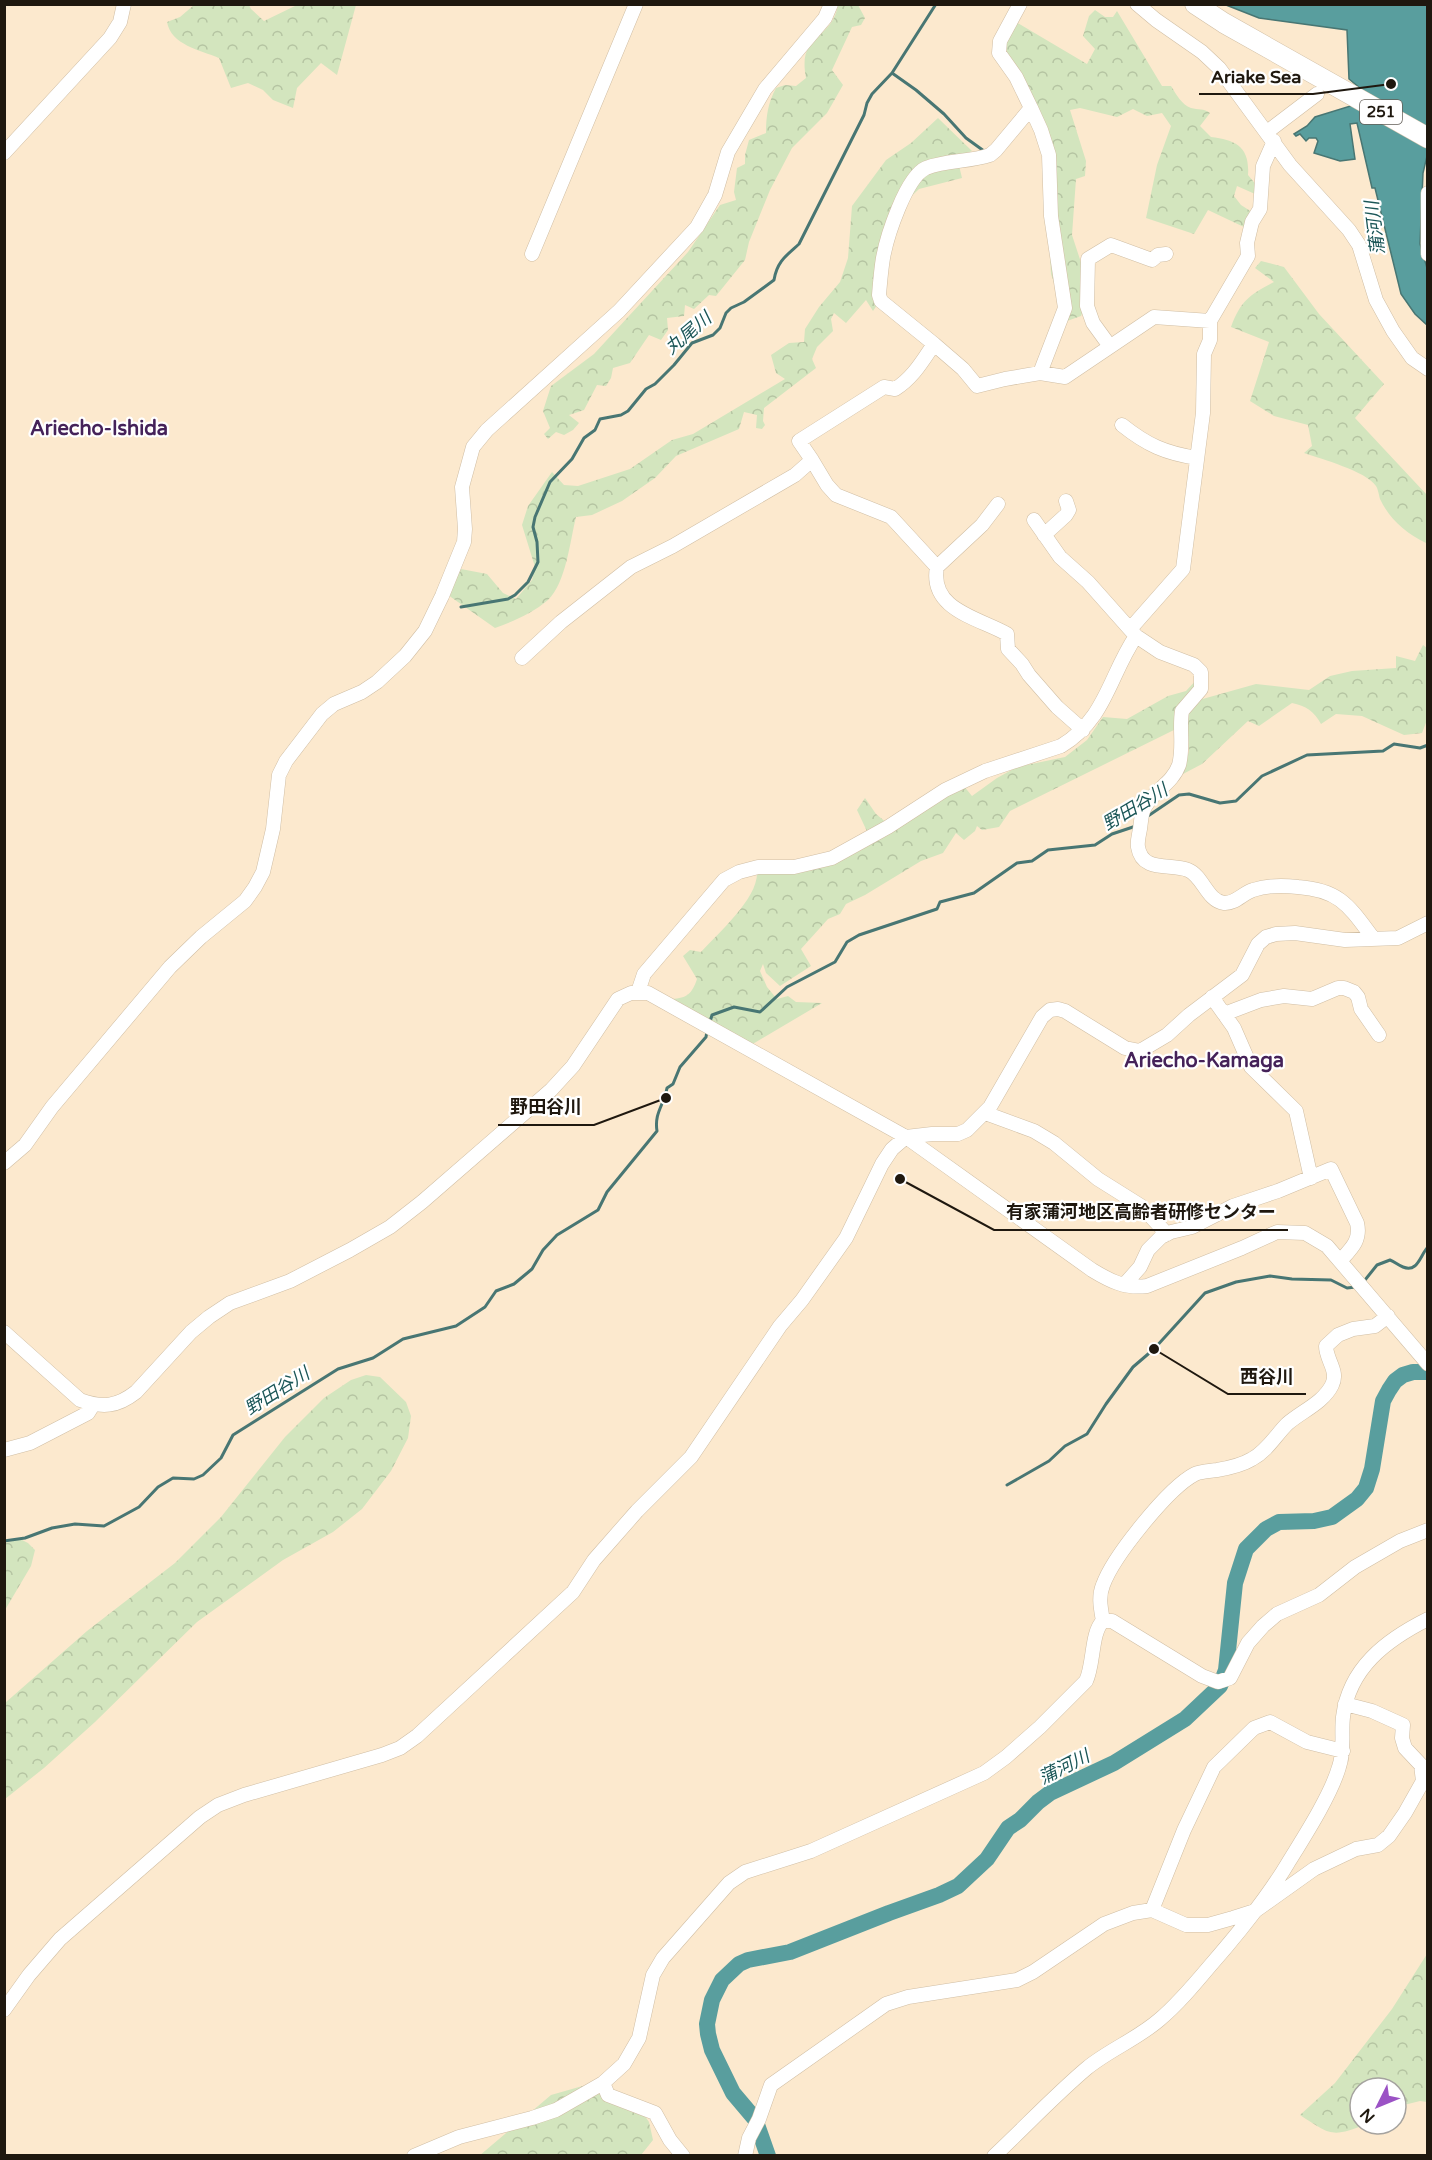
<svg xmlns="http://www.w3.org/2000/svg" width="1432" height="2160" font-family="'Varela Round','Noto Sans JP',sans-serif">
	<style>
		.forest { fill: url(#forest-crowns) }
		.water { fill: #599e9e; stroke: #487673; stroke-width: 1.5 }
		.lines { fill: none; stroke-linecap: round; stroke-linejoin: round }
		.stream { stroke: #487673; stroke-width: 3 }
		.river { stroke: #599e9e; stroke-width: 16 }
		.minor-casing { stroke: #d0bea4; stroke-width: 15 }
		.highway-casing { stroke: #d0bea4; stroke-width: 21 }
		.minor { stroke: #fff; stroke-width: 14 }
		.highway { stroke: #fff; stroke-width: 20 }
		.labels { text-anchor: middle; stroke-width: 4.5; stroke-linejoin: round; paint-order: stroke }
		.shield { fill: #fff; stroke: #625d57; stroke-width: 1.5 }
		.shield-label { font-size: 15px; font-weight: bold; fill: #1f180f }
		.water-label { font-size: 18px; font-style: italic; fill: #1b5657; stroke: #fff }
		.quarter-label { font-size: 20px; font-weight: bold; fill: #452259; stroke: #fff }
		.leader { fill: none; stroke: #1f180f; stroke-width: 2 }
		.callout-dot { fill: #1f180f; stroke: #fff; stroke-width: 2 }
		.callout-label { font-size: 18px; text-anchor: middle; font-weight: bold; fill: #1f180f; stroke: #fff; stroke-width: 4.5; stroke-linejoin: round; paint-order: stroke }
	</style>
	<defs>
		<pattern id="forest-crowns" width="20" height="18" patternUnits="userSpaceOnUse" patternTransform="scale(1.5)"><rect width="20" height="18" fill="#d3e5be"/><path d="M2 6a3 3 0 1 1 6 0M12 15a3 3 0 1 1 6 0" fill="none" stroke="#b5c4a2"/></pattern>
	</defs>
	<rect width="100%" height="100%" fill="#fce9ce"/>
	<path class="forest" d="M194 5H249L251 9 264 21 297 5H356L337 75 321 63 297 88 293 108 273 100 263 90 248 83 231 88 219 58C200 50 171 45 167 22L180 17Z
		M838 5H858L865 18 861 25 852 27 832 70 843 85 827 113 792 148 770 190 749 242 745 260 716 296 709 295 694 309 685 305 684 316 667 318 668 330 661 340 649 335 630 363 613 368 611 378 606 386 597 385 584 410 569 415 579 423 573 430 564 435 556 432 548 439 544 434 550 428 543 411 551 386 594 354 628 317 688 252 720 205 736 200 734 192 737 168 745 164V155L749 140 766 133C766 116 768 103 776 88L785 85 796 86 806 78C797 32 832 41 838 5Z
		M1095 10 1105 17H1113L1117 11 1162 86H1171C1176 94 1182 105 1191 108 1198 110 1204 108 1210 113L1200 126 1211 137C1236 140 1250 147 1248 175L1258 187 1255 194 1237 186 1234 196 1241 205 1255 214 1246 228 1208 210 1194 234 1146 218 1157 165 1171 126 1162 113 1147 116 1133 109 1117 117 1080 108 1070 110 1086 161 1085 176 1076 179 1072 235 1091 293 1081 316 1067 321 1051 274 1050 256 1053 217V154L1007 56 1006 44 1016 22 1087 64 1095 49 1083 36 1089 16Z
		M938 118 972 151 957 157 962 178 919 189 897 210 877 305 873 311 866 300 846 323 834 313 831 319 833 331 817 347 812 359 816 368 764 408 763 421 765 425 762 429 756 428 757 415 744 412 739 429 676 456 655 478 622 501 592 515 576 517C570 541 566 583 548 600 533 613 514 621 495 628L448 595 461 569 487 574 503 593 516 599 532 580 535 567 522 525 528 506 552 472 564 485 578 486 630 469 672 440 693 434 785 379 776 373 771 355 789 343 804 342 805 329 819 307 840 282 848 258 852 206 886 160 911 143Z
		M1261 261 1284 267 1319 314 1384 384 1355 418 1427 495V555L1426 543C1406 533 1390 520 1380 499 1379 495 1378 489 1376 486 1366 471 1321 459 1304 453L1312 446 1308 425 1274 416 1250 401 1269 342 1231 327C1241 300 1250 295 1274 282L1255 268Z
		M1423 645 1427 648V720L1422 733 1404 735 1362 716 1336 714 1321 724C1314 711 1306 706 1292 703L1259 726 1248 721 1202 764 1183 774 1189 751 1187 729H1176L1010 811 999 827 982 830 977 826 975 831 964 840 956 833 943 853 921 861 865 895 846 904 840 914 828 919 801 949 811 966 780 986 766 973 763 964 760 971 767 987 777 999 788 996 796 1002 822 1003 751 1045 672 999C687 998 692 994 697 979L683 956 690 950 701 952C718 933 759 898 757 871L872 842 857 810 865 798 876 814 893 828 963 785 972 796 997 778 1017 767 1065 757 1087 740 1103 717 1127 719 1168 696 1186 691 1199 677V700L1256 684 1309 690 1330 676 1352 671 1396 668V656L1415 661Z
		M366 1375 380 1377 406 1402 411 1416 408 1438 391 1471 362 1509 333 1532 283 1560 197 1622 95 1722 44 1768 5 1799V1703L87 1631 175 1563 221 1517 285 1437 324 1398 351 1380Z
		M20 1539 28 1543 35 1550 31 1566 5 1610V1543Z
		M1427 1954V2102L1420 2101 1396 2107V2088H1360V2124H1367C1331 2138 1331 2135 1300 2115L1335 2083 1392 2009Z
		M586 2085 615 2090 638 2106 649 2122 653 2140 641 2155 479 2156 551 2095Z"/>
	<path class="water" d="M1226 5H1427L1428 152 1423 173 1420 244 1427 268V325L1415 314 1401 294 1375 188H1372L1357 123 1350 124 1355 159 1340 161 1314 153 1318 141 1316 138H1309L1306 141 1300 134 1296 136 1294 134 1307 126 1315 117 1354 105 1361 89 1349 79 1347 30 1259 18Z"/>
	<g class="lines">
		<path class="stream" d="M892 73 916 90 944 114 966 138 984 151
			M461 607 508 599 515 595 528 582 538 562 537 542 533 527 535 517 550 482 572 459 584 438 595 430 600 419 621 415 628 411 646 389 655 384 674 365 692 343 713 335 720 328 726 313 731 308 744 302 774 280C777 261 787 255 799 244L864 115 867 103 872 94 892 73 936 4
			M1148 816 1179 795 1189 794 1220 803 1236 801 1262 776 1307 755 1383 751 1394 744 1420 748 1428 745
			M710 1022 712 1015 734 1007 760 1012 787 987 835 962 847 942 859 935 937 909 940 902 974 893 1017 863 1032 861 1048 850 1095 845 1112 834 1136 826
			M1365 1280 1377 1265 1390 1260C1395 1262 1398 1265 1403 1267 1418 1273 1420 1255 1428 1247
			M1007 1485 1049 1461 1065 1446 1087 1434 1106 1404 1133 1367 1154 1349 1205 1293 1236 1282 1270 1276 1292 1279 1331 1280 1347 1288 1356 1287
			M4 1541 25 1538 52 1528 75 1524 104 1526 139 1507 158 1487 173 1478 194 1479 203 1475 221 1458 233 1435 338 1369 373 1358 403 1339 456 1326 485 1307 496 1291 514 1284 532 1269 543 1250 557 1235 598 1210 607 1192 657 1131C654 1113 664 1105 667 1088L673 1084 680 1067 706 1037 707 1031"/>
		<path class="river" d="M768 2156 755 2119 733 2093 712 2050 708 2034 707 2024 712 2000 722 1980 739 1964 748 1960 790 1952 889 1913 939 1895 958 1886 987 1859 1008 1828 1020 1820 1038 1802 1050 1793 1114 1763 1185 1719 1220 1686 1226 1670 1235 1583 1246 1549 1266 1529 1279 1522 1314 1521 1332 1517 1357 1499 1366 1488 1372 1469 1383 1401 1389 1390 1395 1381 1403 1375 1413 1372H1428"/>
		<defs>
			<path id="minor" d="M1137 4 1156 20 1202 52 1219 68 1290 165 1349 230 1359 245 1376 300 1393 331 1412 358 1428 369
				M1031 108 1041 130 1049 155 1051 216 1065 308 1040 373
				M1267 132 1317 94
				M4 153 110 38 120 22 124 4
				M1428 193V254
				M532 254 636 4
				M934 344 963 369 977 386 1005 379 1040 373 1065 377 1154 317 1210 321
				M1109 345 1093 323 1087 306 1088 259 1111 245 1152 260 1158 255 1166 254
				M1122 425C1147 445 1165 453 1197 458
				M812 460 827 485 836 495 891 517 937 567
				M998 504 982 525 937 567C929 610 979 618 1007 634L1008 649 1022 664 1029 675 1057 707 1083 730
				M1034 520 1060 557 1088 582 1136 636 1160 652 1194 665 1201 672V689L1182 711C1179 729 1184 747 1179 765 1172 785 1150 792 1143 811 1141 817 1141 823 1140 829 1139 835 1137 841 1138 847 1142 873 1171 863 1188 870 1203 876 1207 901 1224 903 1235 904 1243 893 1253 890 1268 885 1282 885 1298 887 1340 890 1349 906 1373 938
				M1044 535 1066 515 1069 510 1066 501
				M1131 628 1183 569 1203 413 1204 354 1210 340V321L1248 256 1247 243 1252 222 1260 209 1263 166 1274 141
				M522 658 561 622 631 567 673 546 795 475 812 460 799 441 884 387 895 389C913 378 923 360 934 344L881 301 879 295C880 283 881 270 883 258 887 236 906 177 926 168 946 160 970 162 990 155L996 150 1031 108 1016 77 999 53 1000 41 1020 4
				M638 992 644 974 724 880 739 872 758 867H794L832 858 888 827 945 790 985 771 1061 746C1106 719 1109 676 1136 636
				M1212 997 1234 1028 1251 1067 1296 1111 1311 1178
				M1224 1014 1261 1000 1284 996 1312 999 1338 988H1344L1354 992 1358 997 1361 1009 1379 1035
				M985 1113 1034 1131 1054 1143 1098 1179 1141 1206 1167 1234
				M4 1163 25 1145 52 1107 170 967 201 937 245 901 255 887 263 872 273 829 279 775 286 761 322 714 334 704 362 692 377 682 405 656 425 631 442 596 464 542 465 529 462 487 473 447 487 430 619 311 697 227 715 195 728 152 765 89 825 18 831 4
				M1124 1285 1140 1267 1148 1250 1161 1237 1171 1232 1192 1227 1233 1206 1278 1191 1331 1169 1357 1223C1361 1240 1352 1248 1340 1261
				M4 1332 80 1400C102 1408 117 1407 136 1392L191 1332 209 1317 230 1303 290 1281 350 1250 390 1227 422 1202 551 1090 573 1066 618 999 631 993H648L906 1137 1092 1270C1110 1281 1126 1289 1147 1286L1242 1248 1277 1232 1305 1233 1327 1246 1428 1364
				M4 1450 30 1443 88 1413 93 1405
				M1103 1621H1112L1202 1676 1218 1682 1230 1678 1248 1643 1263 1626 1277 1614 1319 1595 1355 1567 1400 1541 1428 1530
				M1152 1910 1184 1830 1214 1767 1254 1728 1270 1722 1307 1742 1343 1751
				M4 2010 29 1975 60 1939 200 1817 218 1805 244 1795 382 1755 400 1748 417 1736 573 1592 594 1560 637 1511 691 1457 780 1326 802 1300 846 1238 882 1164 892 1149 906 1137 932 1134H958L967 1130 990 1107 1042 1017 1050 1010 1058 1009 1065 1011 1125 1048 1140 1051 1167 1035 1189 1015 1242 975 1258 944 1266 937 1276 934 1295 933 1345 940 1398 938 1428 923
				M603 2083 608 2095 655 2113 670 2140 683 2156
				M414 2156 459 2137 532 2118 556 2110 603 2083 624 2064 639 2038 653 1975 663 1958 729 1883 745 1872 811 1851 984 1773 1006 1757 1040 1727 1086 1681C1094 1665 1091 1632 1103 1621 1101 1609 1098 1597 1103 1585 1113 1557 1168 1488 1195 1474 1201 1471 1210 1471 1217 1470 1229 1468 1242 1465 1252 1459 1267 1451 1276 1435 1287 1424 1302 1411 1323 1403 1332 1385 1339 1371 1326 1360 1326 1346L1338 1335 1353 1329 1375 1326 1388 1316
				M745 2156 749 2138 759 2119 771 2085 886 2004 908 1997 1017 1980 1033 1972 1104 1924 1133 1913 1152 1910 1186 1925H1208L1233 1918 1255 1911 1314 1869 1356 1849 1378 1845 1389 1836 1405 1813 1423 1781 1421 1765 1405 1748 1402 1738 1403 1725 1372 1711 1345 1704
				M994 2156C1025 2127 1055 2095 1087 2068 1109 2050 1137 2039 1159 2020 1177 2005 1193 1986 1209 1967 1237 1935 1266 1900 1288 1863 1304 1837 1331 1795 1339 1767 1345 1750 1341 1734 1343 1717 1349 1668 1386 1640 1428 1619"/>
			<path id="highway" d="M1195 4 1224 23 1428 138"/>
		</defs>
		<use href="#minor" class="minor-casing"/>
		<use href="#highway" class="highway-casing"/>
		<use href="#minor" class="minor"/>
		<use href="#highway" class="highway"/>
	</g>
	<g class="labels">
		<rect class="shield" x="1360" y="100" width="42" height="24" rx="4.5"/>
		<g class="shield-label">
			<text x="1381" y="117">251</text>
		</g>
		<g class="water-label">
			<text transform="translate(1375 228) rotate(-97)" y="6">蒲河川</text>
			<text transform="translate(688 333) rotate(-40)" y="6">丸尾川</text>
			<text transform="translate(1135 807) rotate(-31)" y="6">野田谷川</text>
			<text transform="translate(277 1391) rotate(-32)" y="6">野田谷川</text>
			<text transform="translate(1064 1767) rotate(-27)" y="6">蒲河川</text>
		</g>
		<g class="quarter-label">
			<text x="99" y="435">Ariecho-Ishida</text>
			<text x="1204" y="1067">Ariecho-Kamaga</text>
		</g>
	</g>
	<path class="leader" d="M1391 84L1313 94H1199M666 1098L594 1125H498M900 1179L994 1230H1288M1154 1349L1228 1394H1306"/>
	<g class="callout-dot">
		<circle cx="1391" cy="84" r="6"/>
		<circle cx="666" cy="1098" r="6"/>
		<circle cx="900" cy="1179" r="6"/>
		<circle cx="1154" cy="1349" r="6"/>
	</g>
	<g class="callout-label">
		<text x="1256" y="83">Ariake Sea</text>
		<text x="546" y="1113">野田谷川</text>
		<text x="1141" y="1218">有家蒲河地区高齢者研修センター</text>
		<text x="1267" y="1383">西谷川</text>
	</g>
	<rect width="1432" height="2160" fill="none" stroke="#1f180f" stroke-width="12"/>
	<g transform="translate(1378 2106) rotate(227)"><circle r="28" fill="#ffffff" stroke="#a5a39f" stroke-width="1.5"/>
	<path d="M0-4.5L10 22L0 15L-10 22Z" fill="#9b52c5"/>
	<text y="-9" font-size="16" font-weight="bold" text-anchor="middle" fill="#1f180f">N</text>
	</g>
</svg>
